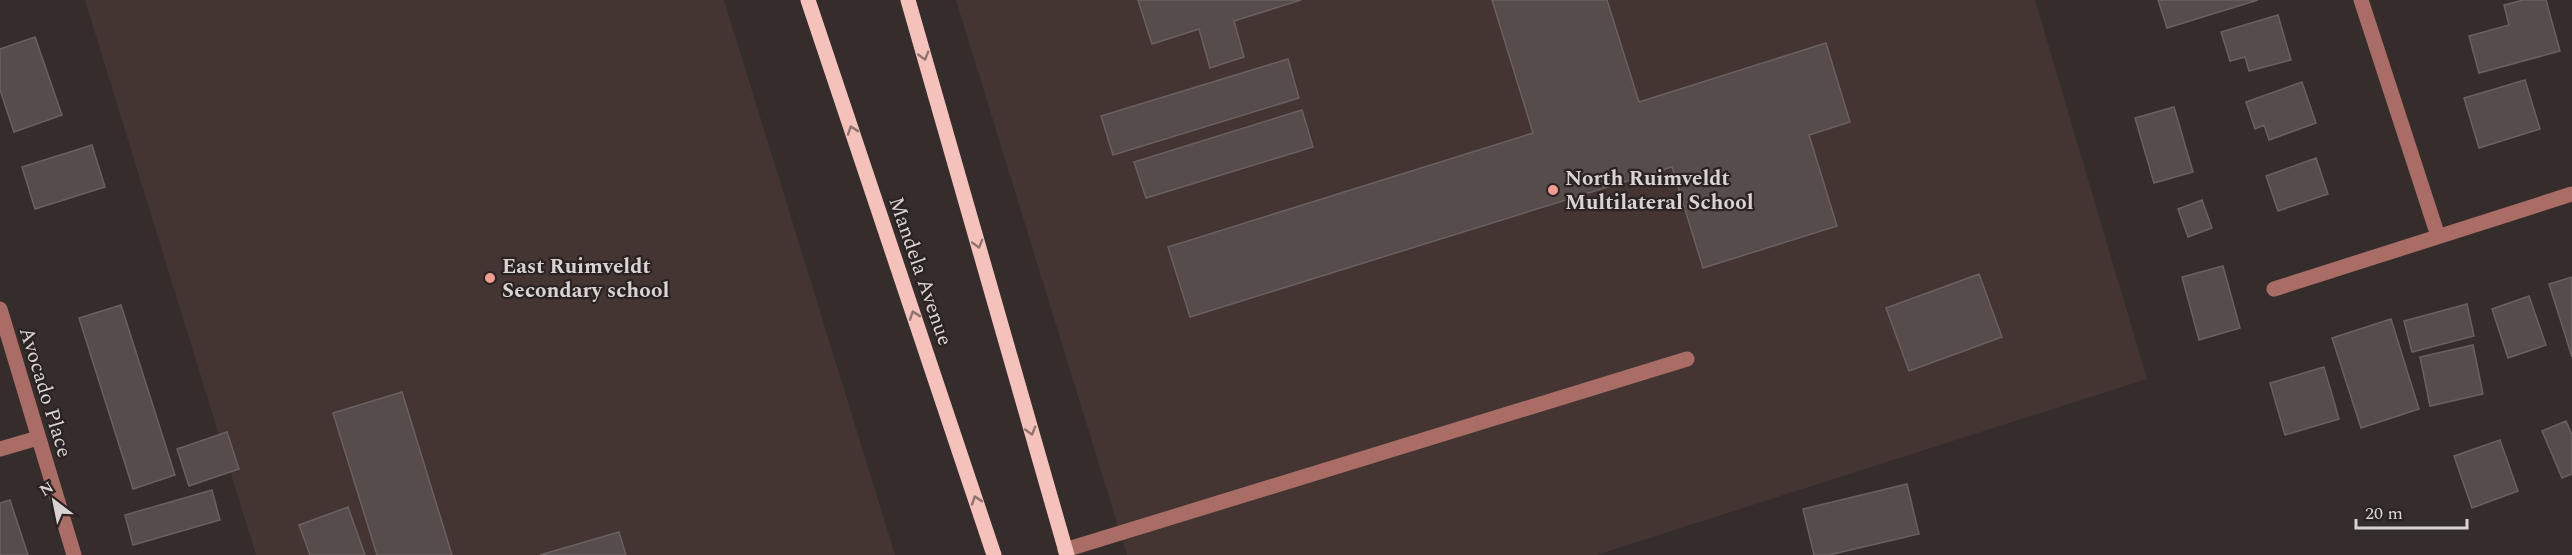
<svg xmlns="http://www.w3.org/2000/svg" width="2572" height="555" font-family="Spectral,serif">
	<style>
		.built { fill: #443533 }
		.building { fill: #554c4b; stroke: #69605f; stroke-width: 1.5 }
		.lines { fill: none; stroke-linecap: round; stroke-linejoin: round }
		.minor { stroke: #a96d66; stroke-width: 15 }
		.major { stroke: #f4c2bb; stroke-width: 15 }
		.oneway { stroke: #90726e }
		.poi-dot { fill: #f59c91; stroke: #2b2322; stroke-width: 2 }
		.labels { text-anchor: middle; stroke-width: 4.5; stroke-linejoin: round; paint-order: stroke }
		.poi-label { font-size: 21px; font-weight: bold; fill: #d9d4d3; stroke: #2b2322; text-anchor: start }
		.street-label { font-size: 21px; fill: #d9d4d3; stroke: #2b2322 }
	</style>
	<rect width="100%" height="100%" fill="#352d2c"/>
	<path class="built" d="M85 0H724L895 555H256Z
		M956 0H2035L2147 379 1596 555H1127Z"/>
	<path class="building" d="M1138 0H1301L1234 21 1244 57 1210 68 1199 29 1152 44Z
		M1492 0H1607L1639 102 1826 43 1850 122 1809 135 1837 226 1703 268 1672 167 1190 317 1168 247 1533 133Z
		M2158 0H2258L2167 28Z
		M2523 0H2546L2560 51 2479 73 2469 36 2509 25 2504 5Z
		M2278 15 2291 60 2249 71 2245 57 2230 61 2221 32Z
		M35 37 62 115 14 132 0 90V49Z
		M1288 59 1299 98 1113 155 1101 116Z
		M2525 80 2540 129 2479 148 2464 98Z
		M2302 82 2316 123 2269 140 2264 125 2255 129 2246 102Z
		M2174 107 2193 172 2154 183 2135 118Z
		M1302 110 1313 147 1146 198 1134 162Z
		M92 145 105 187 35 209 22 167Z
		M2316 158 2328 194 2278 211 2266 176Z
		M2202 200 2212 228 2188 237 2178 209Z
		M2223 266 2240 328 2199 340 2182 277Z
		M1979 274 2002 337 1909 371 1886 308Z
		M2572 277V357L2549 284Z
		M2529 296 2546 345 2508 358 2492 309Z
		M2467 304 2474 336 2412 352 2404 321Z
		M121 305 175 475 133 489 79 318Z
		M2391 319 2419 409 2361 428 2332 338Z
		M2473 345 2483 394 2430 406 2420 357Z
		M2324 367 2339 419 2285 435 2270 383Z
		M402 392 452 555H377L333 413Z
		M2566 421 2572 435V474L2562 478 2542 431Z
		M227 432 239 469 189 486 177 449Z
		M2500 440 2518 491 2472 508 2454 456Z
		M1907 484 1919 534 1829 555H1814L1803 509Z
		M212 490 220 520 133 545 125 515Z
		M10 500 28 555H0V503Z
		M348 507 365 555H310L299 525Z
		M619 532 626 555H540Z"/>
	<g class="lines">
		<path class="minor" d="M2361 0 2438 236
			M2274 289 2572 194
			M0 309 74 555
			M0 449 38 438
			M1065 550 1687 359"/>
		<path class="major" d="M808 0 994 555
			M908 0 1067 555"/>
	</g>
	<defs><path id="oneway-chevron" d="M-2-3.5L2.5 0L-2 3.5" fill="none" stroke-width="1.6" stroke-linecap="round" stroke-linejoin="round" transform="scale(1.5)"/></defs>
	<g class="oneway">
		<use href="#oneway-chevron" transform="translate(924 56) rotate(74)"/>
		<use href="#oneway-chevron" transform="translate(852 130) rotate(-109)"/>
		<use href="#oneway-chevron" transform="translate(978 244) rotate(74)"/>
		<use href="#oneway-chevron" transform="translate(914 315) rotate(-109)"/>
		<use href="#oneway-chevron" transform="translate(1031 431) rotate(74)"/>
		<use href="#oneway-chevron" transform="translate(976 500) rotate(-109)"/>
	</g>
	<g class="poi-dot">
		<circle cx="1553" cy="190" r="6"/>
		<circle cx="490" cy="278" r="6"/>
	</g>
	<g class="labels">
		<g class="poi-label">
			<text x="1565" y="185">North Ruimveldt<tspan x="1565" dy="24">Multilateral School</tspan></text>
			<text x="502" y="273">East Ruimveldt<tspan x="502" dy="24">Secondary school</tspan></text>
		</g>
		<g class="street-label">
			<text transform="translate(921 271) rotate(71)" y="7">Mandela Avenue</text>
			<text transform="translate(46 392) rotate(73)" y="7">Avocado Place</text>
		</g>
	</g>
	<g transform="translate(54 501) rotate(328)" stroke="#2b2322" stroke-width="4.5" paint-order="stroke">
	<path d="M0-4.5L10 22L0 15L-10 22Z" fill="#d9d4d3"/>
	<text y="-9" font-size="16" font-weight="bold" text-anchor="middle" fill="#d9d4d3">N</text>
	</g>
	<path d="M2356 519v9h111v-9" fill="none" stroke="#d9d4d3" stroke-width="3"/>
	<text x="2365" y="519" font-size="18" fill="#d9d4d3" stroke="#2b2322" stroke-width="4.5" paint-order="stroke">20 m</text>
</svg>
